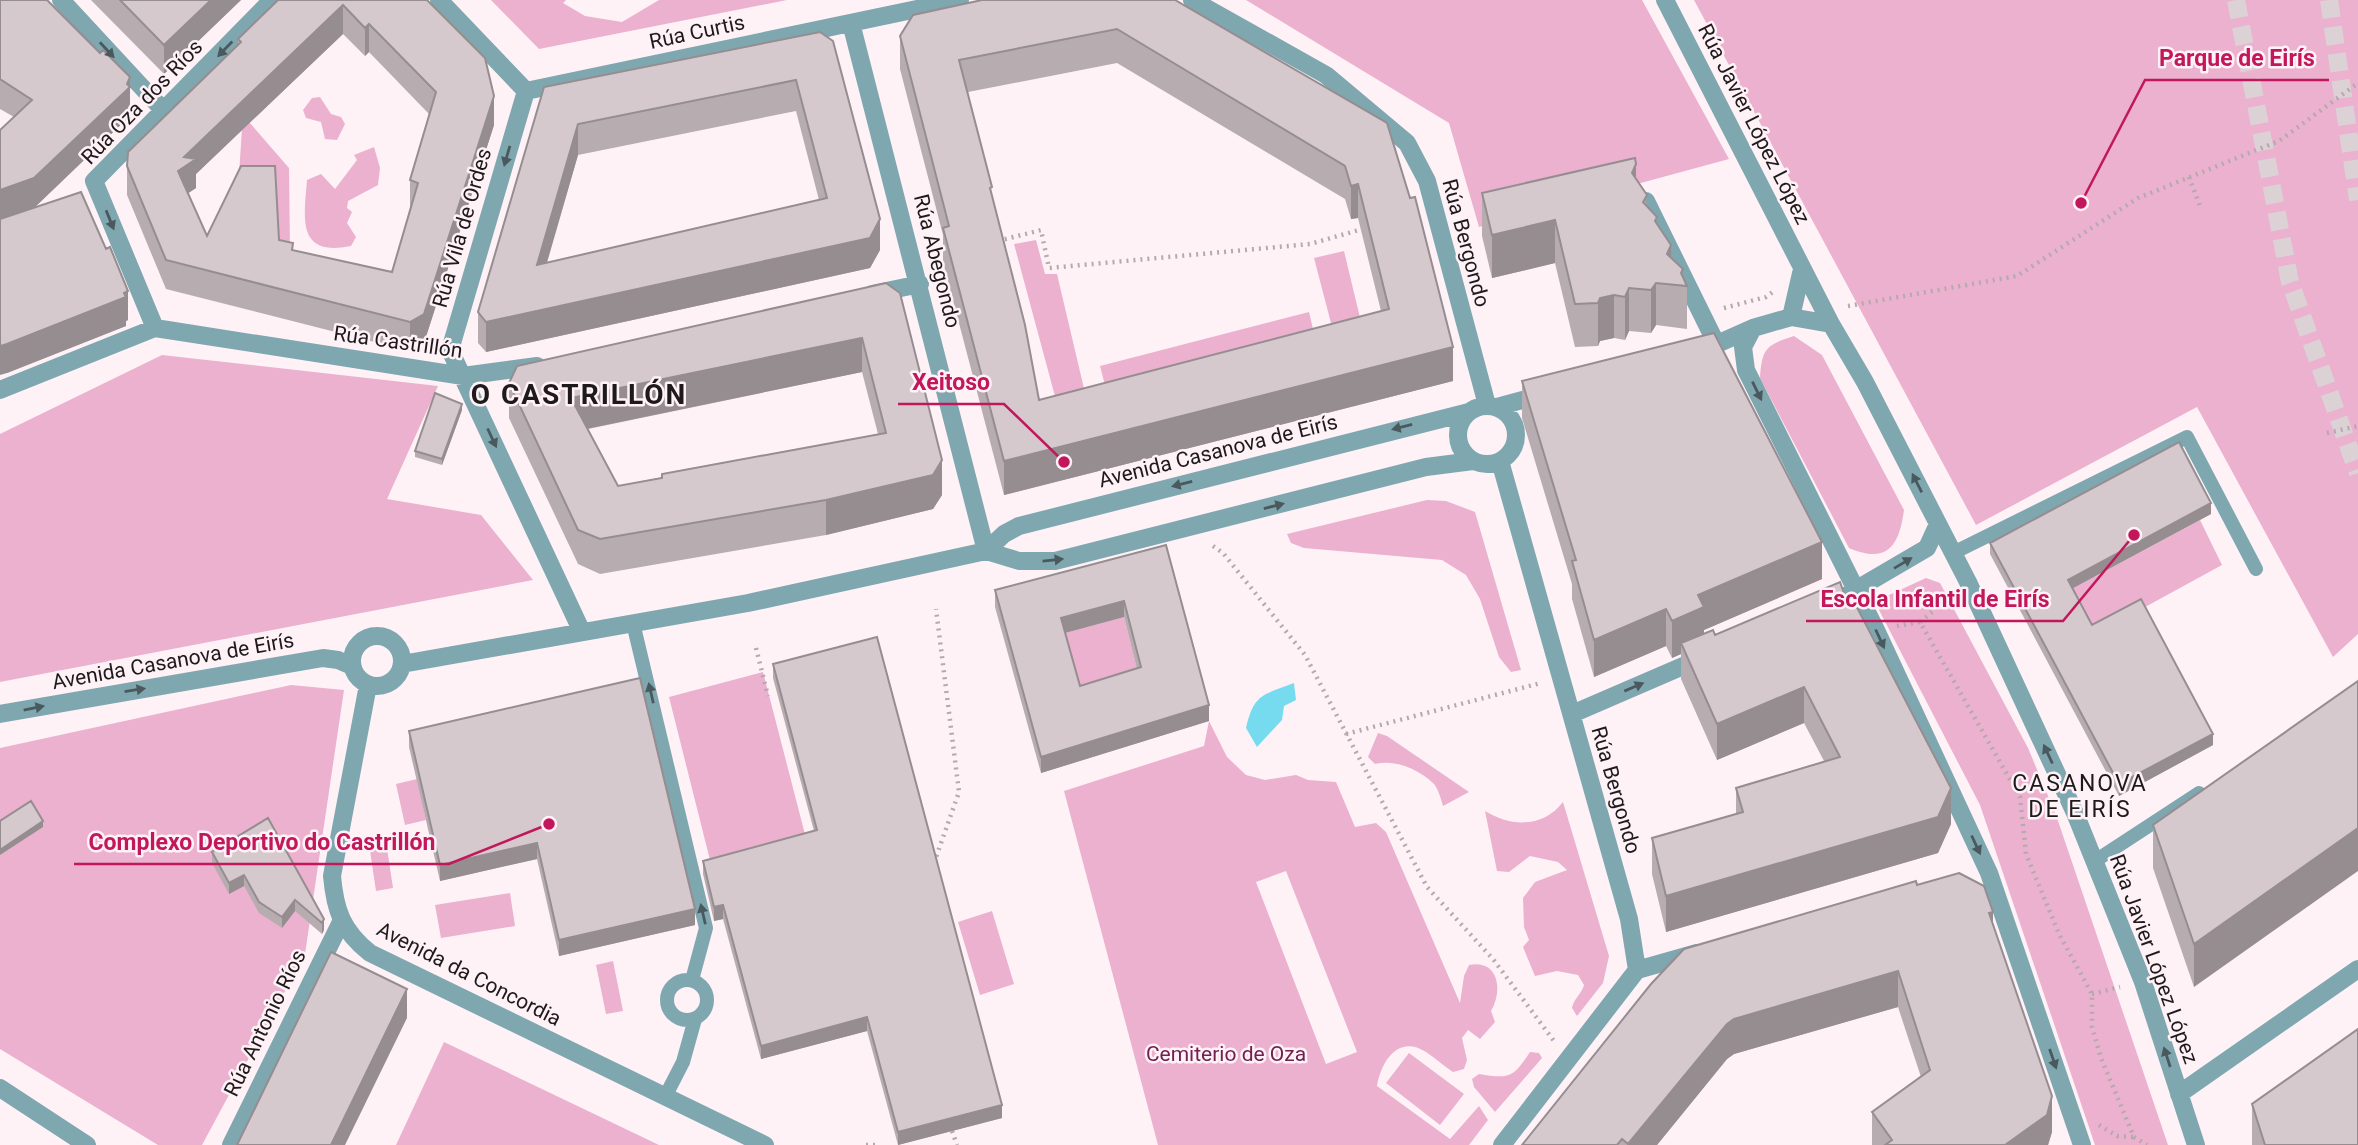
<svg xmlns="http://www.w3.org/2000/svg" width="2358" height="1145" font-family="Roboto,sans-serif">
	<style>
		.green { fill: #ebb1ce; fill-rule: evenodd }
		.water { fill: #77dbef }
		.lines { fill: none; stroke-linecap: round; stroke-linejoin: round }
		.primary-tunnel { stroke: #dcd2d6; stroke-width: 18; stroke-dasharray: 18 9; stroke-linecap: butt }
		.path { stroke: #b3aaae; stroke-width: 4.5; stroke-dasharray: 2 5; stroke-linecap: butt }
		.service { stroke: #7fa7af; stroke-width: 14 }
		.pedestrian { stroke: #7fa7af; stroke-width: 18 }
		.minor { stroke: #7fa7af; stroke-width: 18 }
		.wall { fill: #b7adb1; fill-rule: evenodd }
		.shaded-wall { fill: #958d90 }
		.building { fill: #d5c9ce; stroke: #958d90; stroke-width: 2; fill-rule: evenodd }
		.oneway { fill: #4a595e }
		.labels { text-anchor: middle; stroke-width: 5; stroke-linejoin: round; paint-order: stroke }
		.street-label { font-size: 21px; fill: #1e1a1c; stroke: #fef2f7 }
		.park-label { font-size: 21px; fill: #722052; stroke: #fef2f7 }
		.neighbourhood-label { font-size: 23px; letter-spacing: 2px; fill: #1e1a1c; stroke: #fef2f7 }
		.district-label { font-size: 28px; font-weight: bold; letter-spacing: 2px; fill: #1e1a1c; stroke: #fef2f7 }
		.leader { fill: none; stroke: #c2185b; stroke-width: 2.5 }
		.callout-dot { fill: #c2185b; stroke: #fef2f7; stroke-width: 2.5 }
		.callout-label { font-size: 23px; text-anchor: middle; font-weight: bold; fill: #c2185b; stroke: #fef2f7; stroke-width: 5; stroke-linejoin: round; paint-order: stroke }
	</style>
	<rect width="100%" height="100%" fill="#fef2f7"/>
	<path class="green" d="M491 0H566L563 3 585 16 622 22 659 0H787L539 49Z
		M1246 0H1642L1729 159 1479 227 1449 123Z
		M1694 0H2358V634L2333 657 2197 407 1976 525Z
		M320 97 331 114 341 117 345 124 337 140 325 139 321 122 306 118 303 110 312 98Z
		M249 122 289 168 290 251 237 204 242 129Z
		M374 147 380 168 378 185 348 201 347 208 352 212 347 223 356 237 351 246C296 257 304 218 307 180L321 174 335 189 357 160 354 155Z
		M1036 240 1045 274H1057L1086 397 1056 400 1014 244Z
		M1344 251 1362 326 1332 327 1314 258Z
		M1309 312 1314 333 1106 389 1100 366Z
		M1794 336 1822 355 1904 510C1899 547 1887 564 1849 548L1760 378C1762 348 1766 345 1794 336Z
		M162 355 438 386 387 499 481 515 533 580 0 682V434Z
		M1427 500 1446 501 1475 512 1521 670 1511 672 1499 657 1480 599 1466 575 1442 560 1304 548 1291 543 1287 534Z
		M2200 520 2222 565 2092 636 2068 591Z
		M1926 578 1940 583 2028 748 2056 815 2168 1145H2095L1980 805 1879 610 1889 595Z
		M1124 617 1141 684 1080 702 1061 634Z
		M763 672 808 846 713 872 669 697Z
		M291 685 344 690 305 954 202 1145H158L0 1049V748Z
		M1209 721 1227 757 1246 775 1265 780 1296 775 1308 780 1336 782 1355 827 1376 823 1386 832 1460 1003 1464 976 1469 965C1499 959 1503 991 1491 1011L1495 1022 1480 1039 1468 1030 1462 1038 1467 1060 1464 1069 1453 1072C1444 1066 1435 1058 1426 1052 1398 1034 1381 1062 1377 1086L1450 1139 1479 1106 1488 1120 1469 1145H1158L1064 791 1204 746ZM1286 871 1357 1052 1326 1064 1256 882Z
		M1378 733 1387 736 1469 792 1443 806C1441 799 1438 789 1434 784 1419 769 1395 759 1375 764L1368 757Z
		M417 779 426 820 405 825 396 784Z
		M1563 802 1609 956 1603 983 1577 1016 1572 1008C1574 998 1581 995 1584 985L1578 975 1557 971 1535 976 1523 947 1529 940 1524 927 1523 898 1535 882 1567 870 1558 862 1530 856 1509 872 1497 871 1485 811C1511 827 1543 828 1563 802Z
		M387 848 393 888 376 891 370 851Z
		M510 893 515 926 441 938 435 905Z
		M992 911 1014 984 980 995 958 922Z
		M613 961 623 1011 606 1014 596 965Z
		M444 1042 659 1145H396Z
		M1530 1052 1539 1053 1542 1058 1495 1112 1474 1087 1472 1079 1479 1074C1509 1079 1513 1078 1530 1052Z
		M1409 1053 1464 1094 1440 1125 1386 1083Z"/>
	<path class="water" d="M1294 683 1296 700 1284 706 1282 720 1257 747 1246 728C1254 694 1262 695 1294 683Z"/>
	<g class="lines">
		<path class="primary-tunnel" d="M2236 0 2290 282 2358 473
			M2329 0 2358 200"/>
		<path class="path" d="M2189 177 2200 206
			M998 241 1041 230 1049 268 1310 244 1366 228
			M1848 306 2017 276 2138 198 2279 141 2358 83
			M1724 308 1766 297 1774 291
			M2327 433 2358 426
			M1213 546 1223 553 1305 655 1427 887 1493 959 1554 1041
			M1920 622 1951 596
			M1897 626 1920 622 2020 797 2026 854 2059 934 2092 994V1027L2101 1058 2134 1137 2147 1145
			M756 648 768 696
			M1346 734 1541 683
			M934 863 959 792 936 609
			M2092 994 2120 987
			M2099 1125 2117 1136 2134 1137
			M952 1131 957 1145
			M866 1145H875"/>
		<path class="service" d="M1953 553 2187 437 2256 569
			M633 623 706 928 692 980
			M2095 861 2199 793
			M667 1000a20 20 0 1 1 40 0a20 20 0 1 1-40 0Z
			M665 1097 683 1062 695 1019"/>
		<path class="pedestrian" d="M231 1145 341 922"/>
		<path class="minor" d="M61 0 164 111
			M439 0 526 91
			M1192 0 1326 75 1407 143 1427 181 1487 405
			M1665 0 1831 324
			M851 23 986 551
			M526 91 450 350 582 632
			M526 91 960 0
			M1646 201 1717 345
			M872 294 920 284
			M1791 317 1802 269
			M155 328 94 181 272 0
			M1753 328 1743 347 1746 370 1876 630 1989 873 2082 1145
			M1699 352 1753 328 1791 317 1831 324 1865 382 1968 582 2075 813 2143 982 2196 1145
			M0 390 155 328 463 376 537 366
			M1458 435a29 29 0 1 1 58 0a29 29 0 1 1-58 0Z
			M1497 407 1544 394
			M1500 461 1629 919 1637 970
			M986 551 1004 534 1019 526 1469 412
			M1845 596 1927 548 1938 524
			M352 661a25 25 0 1 1 50 0a25 25 0 1 1-50 0Z
			M402 664 748 603 986 551 1019 561H1055L1426 467 1473 461
			M368 685 332 876C335 910 342 931 370 953L765 1145
			M0 714 323 658 338 660 352 666
			M1572 714 1704 657
			M0 1088 87 1145
			M2179 1094 2358 969
			M1502 1145 1637 970 1697 953"/>
	</g>
	<path class="wall" d="M0 0 100 53 130 77V116L34 208 128 320 126 321V326L7 373 14 117 0 109Z
		M91 0H241L164 74Z
		M278 0H427L494 125 424 343 410 351 166 289 127 195V166L238 44V39ZM343 34 365 56 369 52 429 114 410 180V209L392 272 293 251 279 240 207 236 188 193 196 188V174Z
		M1175 0 1387 123 1453 381 1004 495 943 262V235L900 69V36ZM1117 63 1345 199 1351 219 1358 218 1381 311 1039 400 968 92Z
		M820 32 880 250 870 268 486 352 478 343V312L544 87ZM796 111 819 200 547 263 578 155Z
		M1636 180 1647 205 1657 224 1671 258 1687 286V329L1656 325 1651 333 1629 331 1625 340 1614 338 1600 341 1598 346 1575 347 1555 263 1492 278 1482 236V193Z
		M886 283 942 495 933 509 826 535 600 574 578 564 509 418V383ZM862 372 878 434 618 486 588 429Z
		M1522 381 1822 579 1704 630V634L1715 635 1845 596 1951 824 1938 853 1666 932 1652 874V838L1736 814V788L1824 761 1804 723 1717 760 1681 679V654L1672 658 1666 646 1594 677 1572 599V584L1522 418Z
		M462 410 442 465 415 457V451Z
		M2211 514 2072 588 2092 625 2213 745 2119 796 1990 554V543Z
		M1166 545 1209 721 1041 773 995 607V590ZM1124 617 1137 669 1080 686 1065 633Z
		M773 664 1002 1118 898 1145 867 1031 761 1059 723 919 714 921 703 874V861L814 831 773 678Z
		M2358 681 2194 987 2153 868V825Z
		M409 731 695 925 559 956 537 859 440 881 409 747Z
		M268 818 324 919V930L322 934 295 911 282 928 259 913 244 886 229 894 212 863V852Z
		M1917 885 1993 926 2052 1132 2048 1145H1872V1112L1921 1077 1898 1007 1734 1054 1727 1059 1657 1145H1522Z
		M2252 1104 2358 1145H2252Z"/>
	<path class="shaded-wall" d="M211 0H241L164 74V45Z
		M343 5V34L196 174V188L178 200V171L184 157Z
		M369 24V52L365 56V28Z
		M130 77V116L34 208 0 219V190L127 84Z
		M494 96V125L424 343 410 351V322Z
		M578 124V155L537 296V265Z
		M1636 164V207L1632 173Z
		M1358 184V218L1351 219V186Z
		M880 219V250L870 268 486 352V322Z
		M1555 220V263L1492 278V235Z
		M1671 245V284L1667 254Z
		M1656 283V325L1651 333V290Z
		M1629 288V331L1625 340V297Z
		M128 291V320L126 321V326L7 373 0 375V346Z
		M1614 295V338L1600 341 1598 346V303L1600 298Z
		M862 338V372L571 432V398Z
		M1453 347V381L1004 495V461Z
		M462 404V410L442 465V459Z
		M942 460V495L933 509 826 535V500Z
		M2211 503V514L2068 591V580Z
		M1822 542V579L1704 630V645L1681 643V654L1672 658V621L1698 595Z
		M1124 601V617L1061 634V618Z
		M1666 609V646L1594 677V640Z
		M1804 687V723L1717 760V724Z
		M1209 705V721L1041 773V757Z
		M2213 734V745L2119 796V784Z
		M1951 788V824L1938 853 1666 932V896Z
		M43 821V827L0 855V850Z
		M2358 828V871L2194 987V944Z
		M537 843V859L440 881V865Z
		M244 875V886L229 894V883Z
		M295 900V911L282 928V917Z
		M723 905V919L714 921V907Z
		M695 909V925L559 956V940Z
		M1993 912V947L1989 913Z
		M324 919V930L322 934V923Z
		M1898 971V1007L1734 1054 1727 1059 1657 1145H1628L1727 1024 1734 1019Z
		M407 989V1018L345 1145H331Z
		M867 1017V1031L761 1059V1046Z
		M2052 1096V1132L2048 1145H2005Z
		M1002 1105V1118L898 1145V1132Z"/>
	<path class="building" d="M0 0H47L100 53 103 50 130 77 127 84 130 87 34 178 0 190V130L32 100 0 79Z
		M120 0H211L164 45Z
		M278 0H427L485 58 494 96 424 314 410 322 166 260 127 166 128 152 241 42 238 39ZM343 5 365 28 369 24 436 92 410 180 418 183 392 272 292 250 293 243 279 240 275 166H241L207 236 178 171 196 159 184 157Z
		M982 0H1175L1387 123 1410 198 1415 197 1453 347 1004 461 943 228 949 226 900 36 913 15ZM1117 29 1345 166 1351 186 1358 184 1389 309 1039 400 1025 325 990 188 992 187 959 60Z
		M820 32 833 41 880 219 870 238 486 322 478 312 544 87ZM796 80 827 198 537 265 578 124Z
		M1635 158 1636 164 1632 173 1647 195 1643 202 1657 217 1655 221 1671 245 1667 254 1683 269 1681 273 1687 286 1656 283 1651 290 1629 288 1625 297 1614 295 1600 298 1598 303 1575 304 1555 220 1492 235 1482 193Z
		M81 192 106 249 110 247 128 291 124 293 126 297 7 344 0 346V219Z
		M886 283 900 293 942 460 933 475 826 500 600 539 578 530 509 383 517 366ZM862 338 886 433 662 474V478L618 486 571 398Z
		M1714 333 1822 542 1698 595 1704 607 1672 621 1666 609 1594 640 1572 561 1576 560 1522 381Z
		M435 393 462 404 442 459 415 451Z
		M2179 442 2211 503 2068 580 2092 625 2141 599 2213 734 2119 784 1990 543Z
		M1166 545 1209 705 1041 757 995 590ZM1124 601 1141 667 1080 686 1061 618Z
		M1840 582 1845 596 1850 594 1951 788 1938 817 1666 896 1652 838 1743 812 1736 788 1840 757 1804 687 1717 724 1681 643 1713 630 1715 635Z
		M877 637 1002 1105 898 1132 867 1017 761 1046 723 905 714 907 703 861 817 830 773 664Z
		M640 678 695 909 559 940 537 843 440 865 409 731Z
		M2358 681V828L2194 944 2153 825Z
		M31 801 43 821 0 850V821Z
		M268 818 324 919 322 923 295 900 282 917 259 902 244 875 229 883 212 852Z
		M1959 873 1984 886 1993 912 1989 913 2052 1096 2047 1115 2005 1145H1885L1892 1140 1872 1112 1930 1070 1898 971 1734 1019 1727 1024 1628 1144 1622 1139 1617 1145H1522L1651 984 1684 949 1916 881 1917 885Z
		M331 952 407 989 331 1145H237Z
		M2358 1029V1145H2265L2252 1104Z"/>
	<defs><path id="oneway-solid" d="M-6-.8H1V-3.2L6.5 0L1 3.2V.8H-6Z" transform="scale(1.75)"/></defs>
	<g class="oneway">
		<use href="#oneway-solid" transform="translate(225 49) rotate(134)"/>
		<use href="#oneway-solid" transform="translate(107 50) rotate(47)"/>
		<use href="#oneway-solid" transform="translate(507 156) rotate(106)"/>
		<use href="#oneway-solid" transform="translate(110 220) rotate(68)"/>
		<use href="#oneway-solid" transform="translate(1757 391) rotate(64)"/>
		<use href="#oneway-solid" transform="translate(1402 427) rotate(166)"/>
		<use href="#oneway-solid" transform="translate(492 438) rotate(65)"/>
		<use href="#oneway-solid" transform="translate(1917 483) rotate(-117)"/>
		<use href="#oneway-solid" transform="translate(1182 484) rotate(166)"/>
		<use href="#oneway-solid" transform="translate(1274 506) rotate(-14)"/>
		<use href="#oneway-solid" transform="translate(1053 560) rotate(-6)"/>
		<use href="#oneway-solid" transform="translate(1903 563) rotate(-31)"/>
		<use href="#oneway-solid" transform="translate(1880 639) rotate(65)"/>
		<use href="#oneway-solid" transform="translate(1634 687) rotate(-23)"/>
		<use href="#oneway-solid" transform="translate(135 690) rotate(-9)"/>
		<use href="#oneway-solid" transform="translate(651 693) rotate(-103)"/>
		<use href="#oneway-solid" transform="translate(34 708) rotate(-11)"/>
		<use href="#oneway-solid" transform="translate(2048 754) rotate(-115)"/>
		<use href="#oneway-solid" transform="translate(1976 845) rotate(65)"/>
		<use href="#oneway-solid" transform="translate(703 914) rotate(-103)"/>
		<use href="#oneway-solid" transform="translate(2167 1057) rotate(-108)"/>
		<use href="#oneway-solid" transform="translate(2053 1059) rotate(71)"/>
	</g>
	<g class="labels">
		<g class="street-label">
			<text transform="translate(697 32) rotate(-12)" y="7">Rúa Curtis</text>
			<text transform="translate(142 102) rotate(-46)" y="7">Rúa Oza dos Ríos</text>
			<text transform="translate(1754 124) rotate(63)" y="7">Rúa Javier López López</text>
			<text transform="translate(462 228) rotate(-74)" y="7">Rúa Vila de Ordes</text>
			<text transform="translate(1466 243) rotate(75)" y="7">Rúa Bergondo</text>
			<text transform="translate(937 261) rotate(76)" y="7">Rúa Abegondo</text>
			<text transform="translate(398 342) rotate(8)" y="7">Rúa Castrillón</text>
			<text transform="translate(1218 451) rotate(-14)" y="7">Avenida Casanova de Eirís</text>
			<text transform="translate(173 661) rotate(-10)" y="7">Avenida Casanova de Eirís</text>
			<text transform="translate(1616 790) rotate(74)" y="7">Rúa Bergondo</text>
			<text transform="translate(2154 959) rotate(70)" y="7">Rúa Javier López López</text>
			<text transform="translate(469 974) rotate(27)" y="7">Avenida da Concordia</text>
			<text transform="translate(265 1023) rotate(-64)" y="7">Rúa Antonio Ríos</text>
		</g>
		<g class="park-label">
			<text x="1226" y="1061">Cemiterio de Oza</text>
		</g>
		<g class="neighbourhood-label">
			<text x="2080" y="791">CASANOVA<tspan x="2080" dy="26">DE EIRÍS</tspan></text>
		</g>
		<g class="district-label">
			<text x="579" y="404">O CASTRILLÓN</text>
		</g>
	</g>
	<path class="leader" d="M2081 203L2145 80H2329M1064 462L1004 404H898M2134 535L2063 621H1806M549 824L449 864H74"/>
	<g class="callout-dot">
		<circle cx="2081" cy="203" r="7"/>
		<circle cx="1064" cy="462" r="7"/>
		<circle cx="2134" cy="535" r="7"/>
		<circle cx="549" cy="824" r="7"/>
	</g>
	<g class="callout-label">
		<text x="2237" y="66">Parque de Eirís</text>
		<text x="951" y="390">Xeitoso</text>
		<text x="1935" y="607">Escola Infantil de Eirís</text>
		<text x="262" y="850">Complexo Deportivo do Castrillón</text>
	</g>
</svg>
